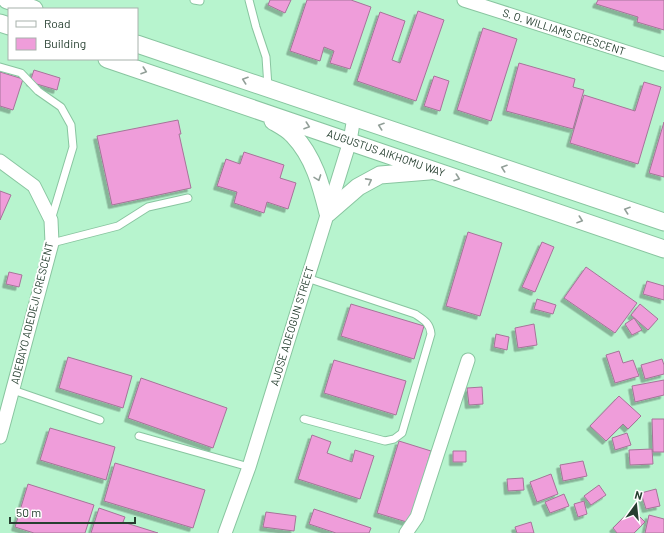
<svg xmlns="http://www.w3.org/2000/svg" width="664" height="533" font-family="Barlow,sans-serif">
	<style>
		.building { fill: #ef9dda; stroke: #a67499; filter: url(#shadow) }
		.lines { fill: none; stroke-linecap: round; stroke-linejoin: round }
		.service-casing { stroke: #89c5a0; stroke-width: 9 }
		.minor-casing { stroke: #89c5a0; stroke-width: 15 }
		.tertiary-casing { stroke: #89c5a0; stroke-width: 19 }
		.service { stroke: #fff; stroke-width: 7 }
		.minor { stroke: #fff; stroke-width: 13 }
		.tertiary { stroke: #fff; stroke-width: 17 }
		.oneway { stroke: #929f98 }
		.labels { text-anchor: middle; stroke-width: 4; stroke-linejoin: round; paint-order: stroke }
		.street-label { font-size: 11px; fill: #263f30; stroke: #fff }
	</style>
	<defs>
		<filter id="shadow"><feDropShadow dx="-3.5" dy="3.5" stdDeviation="0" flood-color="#0004"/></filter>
	</defs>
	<rect width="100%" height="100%" fill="#b7f4ce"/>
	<path class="building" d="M270 0H291L285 13 268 5Z
		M307 0H351L371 7 350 69 330 63 334 51 324 47 320 61 290 51Z
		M598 0H664V30L637 22 638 17 596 4Z
		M418 11 444 20 416 101 357 81 380 12 405 21 392 60 400 63Z
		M483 28 517 39 491 121 457 110Z
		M519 63 575 79 573 87 584 90 573 129 506 111Z
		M34 70 60 78 57 90 30 82Z
		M0 72 23 79 13 110 0 106Z
		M434 76 449 81 440 111 424 106Z
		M644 82 661 87 638 164 570 143 584 95 635 111Z
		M178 120 181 134H179L191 188 112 205 97 136Z
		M664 122V177L649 173Z
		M244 152 284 165 280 178 296 183 288 209 267 202 264 213 234 203 237 192 217 186 226 159 240 164Z
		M0 191 11 195 0 220Z
		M468 232 502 243 480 316 446 306Z
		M542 242 554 247 535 292 522 287Z
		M586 267 637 303 615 333 564 298Z
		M9 272 22 275 19 287 6 284Z
		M647 281 664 286V300L643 294Z
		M537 299 556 305 553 314 534 309Z
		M351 304 424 326 414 359 341 336Z
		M640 304 658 319 648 330 631 315Z
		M634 318 642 330 632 335 625 324Z
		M534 324 537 345 518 348 515 328Z
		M496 334 509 337 507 350 494 347Z
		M619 351 623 363 633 360 639 376 615 383 606 355Z
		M68 357 132 376 123 408 59 388Z
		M662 359 664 365V374L645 379 641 365Z
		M334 360 406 381 396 415 324 393Z
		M141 378 227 408 213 448 128 418Z
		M664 380V395L635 402 632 386Z
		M482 387 483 404 469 405 467 388Z
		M619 396 641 416 628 429 623 424 606 441 590 426Z
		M652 419H664V452H653Z
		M50 428 115 447 106 480 40 460Z
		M627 433 631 445 615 450 612 438Z
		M312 435 331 442 327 453 352 462 355 450 374 456 360 499 298 479Z
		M399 441 431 451 410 523 377 513Z
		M652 449 653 464 630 465 629 450Z
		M453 451H466V462H453Z
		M583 461 587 476 563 481 560 465Z
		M115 463 205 490 193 528 104 501Z
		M551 474 558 494 537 502 530 482Z
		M523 478 524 490 508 491 507 479Z
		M28 484 94 505 85 533H34L15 527Z
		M599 485 606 495 591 505 584 496Z
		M656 489 660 506 646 509 641 493Z
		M564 494 569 506 550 513 545 502Z
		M584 501 587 514 578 517 574 504Z
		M99 508 125 517 123 522 158 533H91Z
		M314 509 371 528 369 533H336L309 524Z
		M632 509 645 522 634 533H617L613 528Z
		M266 512 296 516 294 531 263 527Z
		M649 515 664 519V533H645Z
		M531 522 534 533H517L515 527Z"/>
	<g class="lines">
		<defs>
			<path id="service" d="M194 0 200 1
				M249 0 256 27 266 57 268 87
				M0 67 21 73 38 91 61 107 71 125 73 147 51 220
				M52 243 118 226 148 207 188 198
				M13 390 100 420
				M304 419 385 441 394 439 402 433 431 334C430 323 424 320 415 314L307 278
				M139 436 249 467"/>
			<path id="minor" d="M464 0 664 64
				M0 161 34 186 51 220 52 243 0 437
				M225 533 249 467 350 141 354 117
				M406 533 417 517 468 360"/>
			<path id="tertiary" d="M7 0 34 9
				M0 23 9 26
				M137 44 664 222
				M107 59 664 249
				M273 121C280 125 288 129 293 135 314 157 321 185 328 213L358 187 380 175 429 171"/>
		</defs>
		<use href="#service" class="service-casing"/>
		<use href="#minor" class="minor-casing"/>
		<use href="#tertiary" class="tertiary-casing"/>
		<use href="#service" class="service"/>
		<use href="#minor" class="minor"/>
		<use href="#tertiary" class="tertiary"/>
	</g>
	<defs><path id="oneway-chevron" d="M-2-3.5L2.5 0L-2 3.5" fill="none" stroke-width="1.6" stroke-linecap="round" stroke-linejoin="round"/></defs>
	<g class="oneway">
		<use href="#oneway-chevron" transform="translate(144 71) rotate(19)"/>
		<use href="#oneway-chevron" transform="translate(245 80) rotate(-161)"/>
		<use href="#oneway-chevron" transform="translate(307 126) rotate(19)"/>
		<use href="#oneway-chevron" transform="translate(381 126) rotate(-161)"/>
		<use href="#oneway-chevron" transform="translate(504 168) rotate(-161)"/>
		<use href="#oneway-chevron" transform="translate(318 178) rotate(70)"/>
		<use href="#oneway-chevron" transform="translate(457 178) rotate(19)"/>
		<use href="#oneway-chevron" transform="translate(369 181) rotate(-28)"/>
		<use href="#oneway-chevron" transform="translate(627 210) rotate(-161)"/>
		<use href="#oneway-chevron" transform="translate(580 220) rotate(19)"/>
	</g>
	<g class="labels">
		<g class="street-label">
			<text transform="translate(564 32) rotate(18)" y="4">S. O. WILLIAMS CRESCENT</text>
			<text transform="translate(386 153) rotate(19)" y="4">AUGUSTUS AIKHOMU WAY</text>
			<text transform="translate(32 313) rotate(-76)" y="4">ADEBAYO ADEDEJI CRESCENT</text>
			<text transform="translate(292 326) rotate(-73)" y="4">AJOSE ADEOGUN STREET</text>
		</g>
	</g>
	<rect x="8" y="8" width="130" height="52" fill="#ffffff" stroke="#a8b2ac"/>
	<rect x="16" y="21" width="20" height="6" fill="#ffffff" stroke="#a8b2ac"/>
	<text x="44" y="28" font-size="12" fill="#263f30">Road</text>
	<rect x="16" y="38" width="20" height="12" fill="#ef9dda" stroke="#a8b2ac"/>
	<text x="44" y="48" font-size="12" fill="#263f30">Building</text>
	<g transform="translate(636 505) rotate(15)" stroke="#ffffff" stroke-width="3" paint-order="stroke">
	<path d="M0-3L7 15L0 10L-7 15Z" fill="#263f30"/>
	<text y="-6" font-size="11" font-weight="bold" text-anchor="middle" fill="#263f30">N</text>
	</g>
	<path d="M10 517v6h125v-6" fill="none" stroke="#263f30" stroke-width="2"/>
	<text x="16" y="517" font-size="12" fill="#263f30" stroke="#ffffff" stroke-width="3" paint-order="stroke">50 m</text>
</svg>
